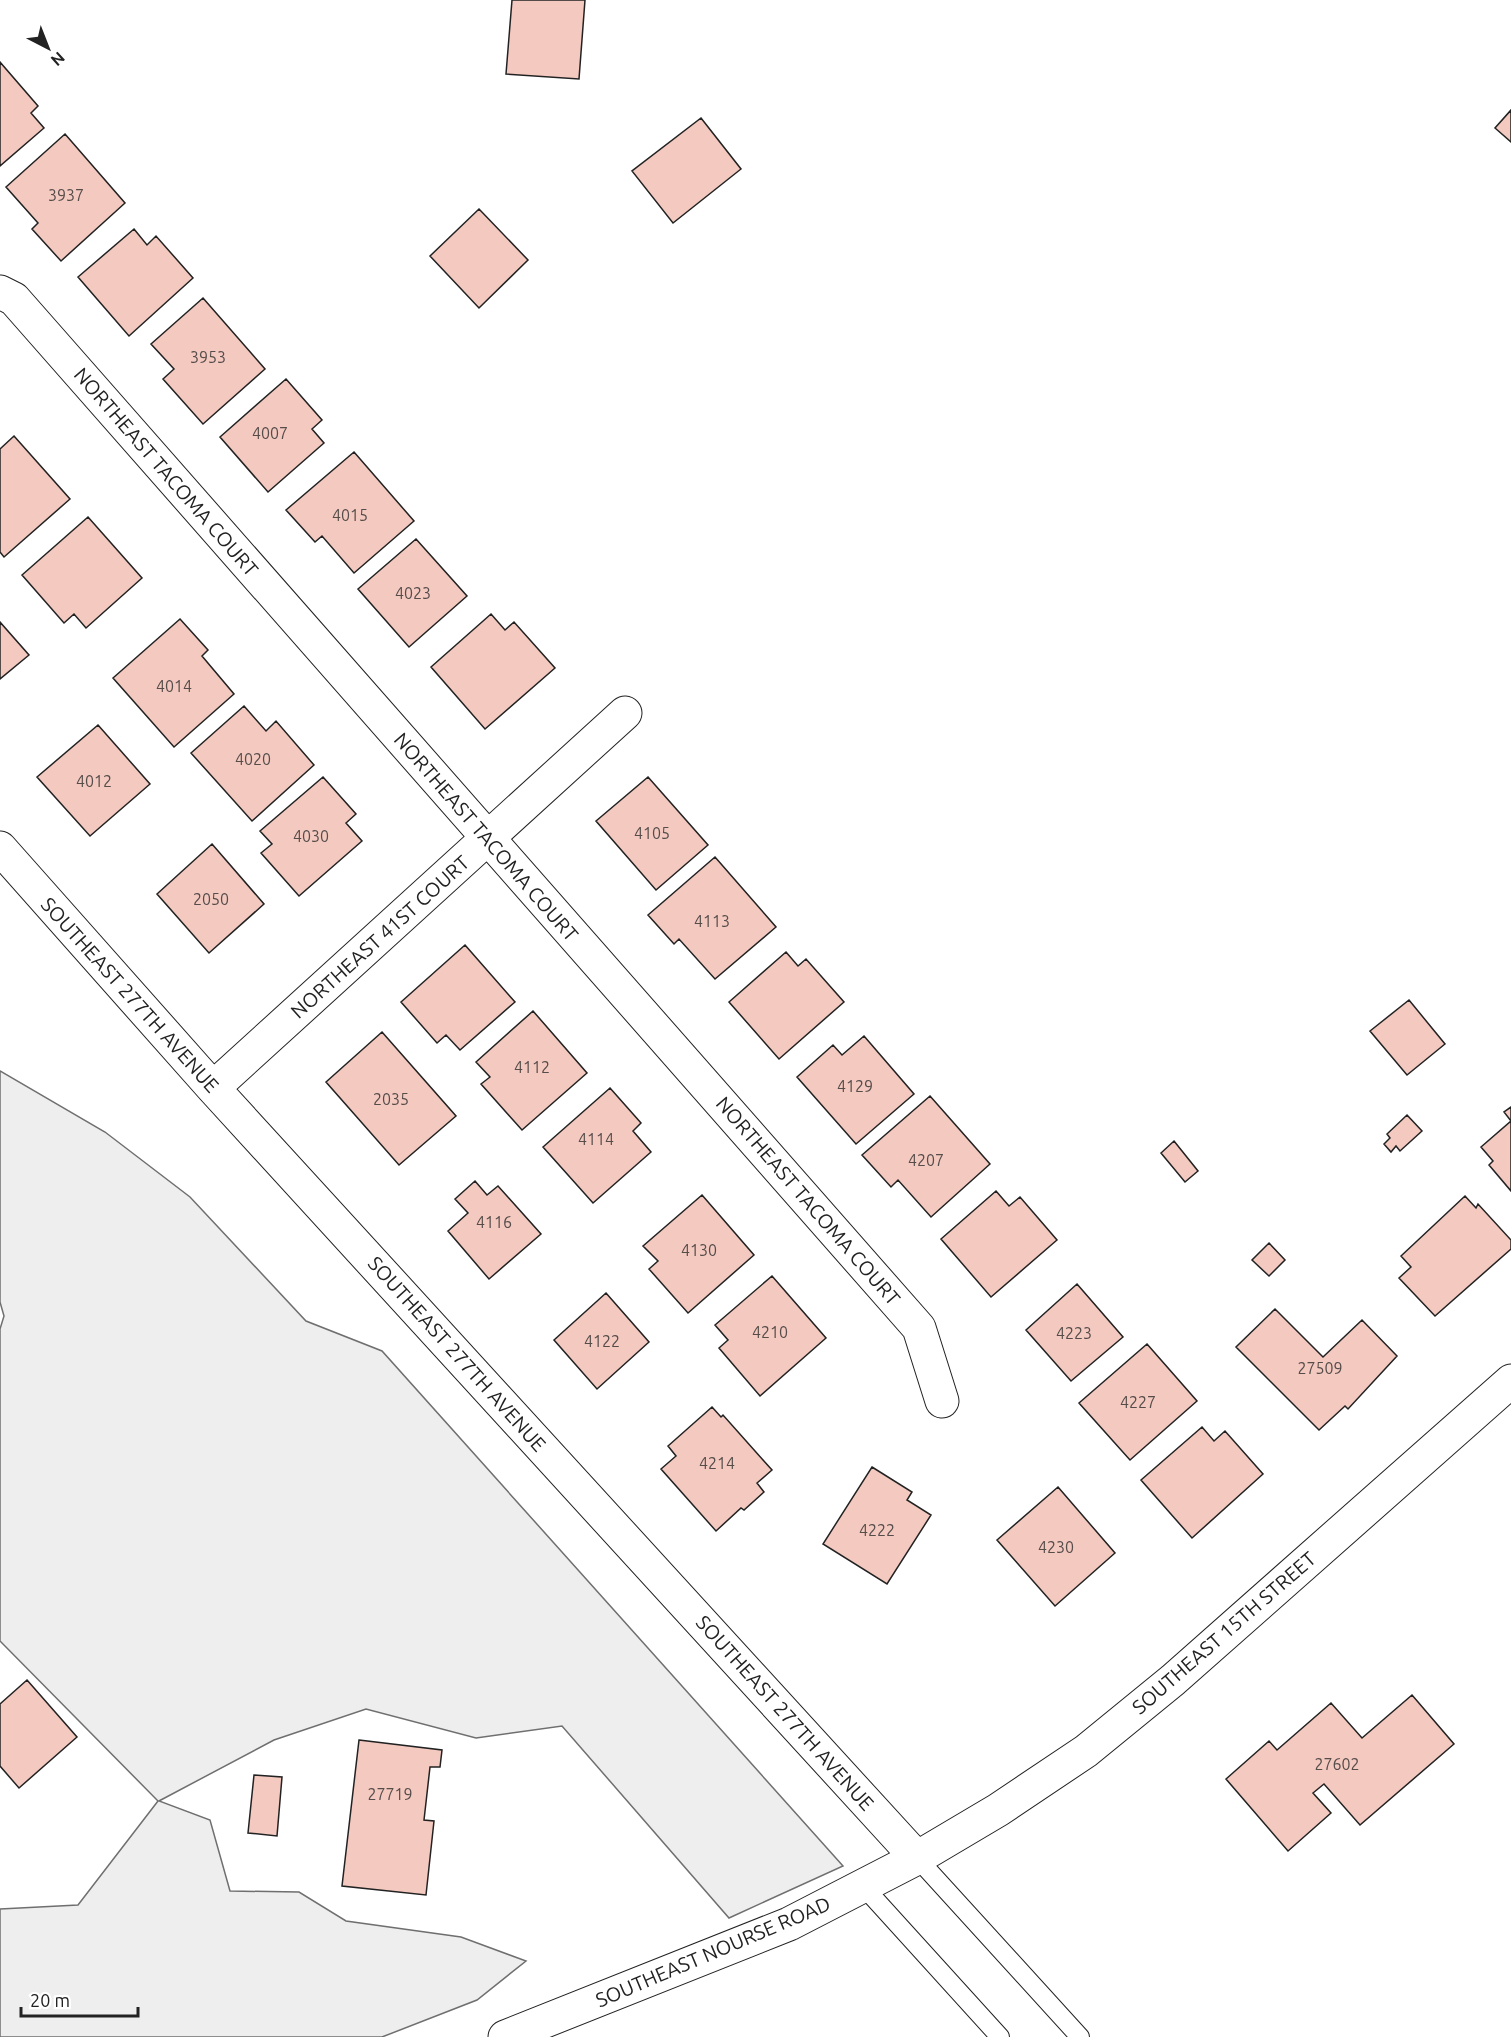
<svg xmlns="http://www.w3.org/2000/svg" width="1511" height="2037" font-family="Ubuntu,sans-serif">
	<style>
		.green { fill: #eee; stroke: #6f6f6f; stroke-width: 1.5 }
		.building { fill: #f3c9c0; stroke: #222; stroke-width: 1.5 }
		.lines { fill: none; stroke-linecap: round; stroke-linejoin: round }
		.service-casing { stroke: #222; stroke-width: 20 }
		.minor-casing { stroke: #222; stroke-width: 35 }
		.tertiary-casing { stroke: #222; stroke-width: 35 }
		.service { stroke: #fff; stroke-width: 18 }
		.minor { stroke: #fff; stroke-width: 33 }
		.tertiary { stroke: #fff; stroke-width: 33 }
		.labels { text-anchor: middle; stroke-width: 4.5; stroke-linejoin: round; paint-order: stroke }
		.number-label { font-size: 16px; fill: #564c4a }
		.street-label { font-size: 20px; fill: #222; stroke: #fff }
	</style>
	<rect width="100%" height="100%" fill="#fff"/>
	<path class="green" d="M0 1071 105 1132 190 1197 306 1321 382 1351 843 1866 729 1918 562 1726 476 1738 366 1709 274 1740 159 1801 210 1820 230 1891 299 1892 346 1921 461 1937 526 1961 477 2000 382 2037H0V1909L78 1905 158 1801 0 1641V1329L4 1316 0 1302Z"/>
	<path class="building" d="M512 0H585L579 79 506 74Z
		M0 62 38 106 31 113 44 128 0 166Z
		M1511 110V142L1495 128Z
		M701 118 741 169 673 223 632 171Z
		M65 134 125 203 61 261 32 229 38 223 6 187Z
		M479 209 528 260 479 308 430 256Z
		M134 229 147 245 156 236 193 278 129 336 78 277Z
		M203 298 265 369 203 424 163 379 174 369 151 344Z
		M286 379 322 420 312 429 324 443 268 492 220 437Z
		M14 436 70 499 4 557 0 552V449Z
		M354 452 414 521 354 573 322 536 315 542 286 510Z
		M88 517 142 578 86 628 74 614 64 623 22 575Z
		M416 539 467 596 409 647 358 589Z
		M491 614 505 630 514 622 555 668 485 729 431 667Z
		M180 619 208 650 202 656 234 694 174 747 113 678Z
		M0 622 29 655 0 679Z
		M244 706 266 731 276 721 314 765 252 821 191 753Z
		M98 725 150 784 90 836 37 777Z
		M323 777 356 814 346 823 362 841 299 896 261 853 272 844 260 831Z
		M648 777 708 845 656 890 596 821Z
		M212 844 264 904 209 953 157 894Z
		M715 857 776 927 715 979 679 939 674 944 648 915Z
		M465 945 515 1002 460 1050 446 1035 437 1043 401 1002Z
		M786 952 798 966 806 959 844 1002 779 1059 729 1002Z
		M1409 1000 1445 1044 1407 1075 1370 1031Z
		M533 1011 587 1073 522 1130 481 1084 490 1077 476 1062Z
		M382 1032 456 1116 399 1165 326 1082Z
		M864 1036 914 1094 856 1144 797 1077 833 1045 842 1055Z
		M610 1088 641 1123 633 1131 651 1152 593 1203 543 1147Z
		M930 1096 990 1164 931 1217 898 1180 891 1187 862 1155Z
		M1511 1107V1121L1504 1112Z
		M1407 1115 1422 1131 1400 1151 1396 1146 1391 1152 1384 1144 1390 1138 1387 1134Z
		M1511 1121V1191L1489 1165 1493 1161 1481 1147Z
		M1174 1141 1198 1171 1185 1182 1161 1153Z
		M475 1181 487 1195 498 1186 541 1234 489 1279 448 1231 468 1213 455 1199Z
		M996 1191 1009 1206 1020 1197 1057 1240 991 1297 941 1239Z
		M702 1195 754 1255 688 1313 649 1269 658 1261 643 1246Z
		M1465 1196 1476 1208 1478 1204 1511 1240V1249L1435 1316 1399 1278 1411 1267 1401 1256Z
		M1269 1243 1285 1260 1269 1276 1252 1260Z
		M772 1276 826 1338 760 1396 719 1348 728 1340 715 1325Z
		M1077 1284 1123 1337 1071 1381 1026 1330Z
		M606 1293 649 1342 597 1389 554 1340Z
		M1275 1309 1323 1357 1362 1320 1397 1356 1348 1409 1345 1406 1319 1430 1236 1347Z
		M1147 1344 1197 1401 1130 1460 1079 1403Z
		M712 1407 721 1417 723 1415 772 1470 757 1483 764 1492 744 1510 741 1508 716 1531 661 1469 676 1456 668 1446Z
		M1202 1427 1214 1441 1225 1431 1263 1474 1192 1538 1141 1480Z
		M872 1467 912 1492 907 1500 931 1515 887 1584 823 1544Z
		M1058 1487 1115 1553 1055 1606 997 1540Z
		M27 1680 77 1737 19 1788 0 1766V1704Z
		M1412 1695 1454 1744 1360 1825 1324 1784 1313 1793 1331 1813 1288 1851 1226 1779 1269 1741 1277 1750 1331 1703 1362 1738Z
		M359 1740 442 1750 440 1767H430L424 1820 434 1821 426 1895 342 1886Z
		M254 1775 282 1777 277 1836 248 1833Z"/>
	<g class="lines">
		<defs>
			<path id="service" d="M917 1858 1080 2037
				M863 1886 1000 2037"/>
			<path id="minor" d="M0 292 14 299 36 324 919 1328 942 1401
				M0 848 213 1088 917 1858
				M213 1088 625 713"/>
			<path id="tertiary" d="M505 2037 789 1924 917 1858 998 1810 1086 1751 1173 1680 1511 1381"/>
		</defs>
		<use href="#service" class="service-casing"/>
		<use href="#minor" class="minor-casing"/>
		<use href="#tertiary" class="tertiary-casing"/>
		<use href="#service" class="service"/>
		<use href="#minor" class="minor"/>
		<use href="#tertiary" class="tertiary"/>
	</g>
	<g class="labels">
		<g class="number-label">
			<text x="66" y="201">3937</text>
			<text x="208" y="363">3953</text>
			<text x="270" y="439">4007</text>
			<text x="350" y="521">4015</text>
			<text x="413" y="599">4023</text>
			<text x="174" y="692">4014</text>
			<text x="253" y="765">4020</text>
			<text x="94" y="787">4012</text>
			<text x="652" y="839">4105</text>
			<text x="311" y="842">4030</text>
			<text x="211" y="905">2050</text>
			<text x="712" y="927">4113</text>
			<text x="532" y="1073">4112</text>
			<text x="855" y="1092">4129</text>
			<text x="391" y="1105">2035</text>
			<text x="596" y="1145">4114</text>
			<text x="926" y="1166">4207</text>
			<text x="494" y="1228">4116</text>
			<text x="699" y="1256">4130</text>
			<text x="770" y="1338">4210</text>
			<text x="1074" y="1339">4223</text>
			<text x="602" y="1347">4122</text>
			<text x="1320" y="1374">27509</text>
			<text x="1138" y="1408">4227</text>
			<text x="717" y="1469">4214</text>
			<text x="877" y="1536">4222</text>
			<text x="1056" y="1553">4230</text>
			<text x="1337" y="1770">27602</text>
			<text x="390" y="1800">27719</text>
		</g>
		<g class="street-label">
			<text transform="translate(166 472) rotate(49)" y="7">NORTHEAST TACOMA COURT</text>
			<text transform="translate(486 837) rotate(49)" y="7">NORTHEAST TACOMA COURT</text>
			<text transform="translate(380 937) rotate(-42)" y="7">NORTHEAST 41ST COURT</text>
			<text transform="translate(130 995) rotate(48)" y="7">SOUTHEAST 277TH AVENUE</text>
			<text transform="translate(808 1201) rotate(49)" y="7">NORTHEAST TACOMA COURT</text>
			<text transform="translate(457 1354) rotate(48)" y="7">SOUTHEAST 277TH AVENUE</text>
			<text transform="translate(1224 1633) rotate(-41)" y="7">SOUTHEAST 15TH STREET</text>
			<text transform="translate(785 1713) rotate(48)" y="7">SOUTHEAST 277TH AVENUE</text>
			<text transform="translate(713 1952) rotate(-23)" y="7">SOUTHEAST NOURSE ROAD</text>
		</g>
	</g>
	<g transform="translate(48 48) rotate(138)" stroke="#ffffff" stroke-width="4.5" paint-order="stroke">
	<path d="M0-4.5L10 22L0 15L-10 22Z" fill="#222222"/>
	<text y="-9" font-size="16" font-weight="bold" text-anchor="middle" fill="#222222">N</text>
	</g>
	<path d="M21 2007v9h117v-9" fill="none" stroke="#222222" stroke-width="3"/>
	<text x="30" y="2007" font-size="18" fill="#222222" stroke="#ffffff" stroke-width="4.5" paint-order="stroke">20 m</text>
</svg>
